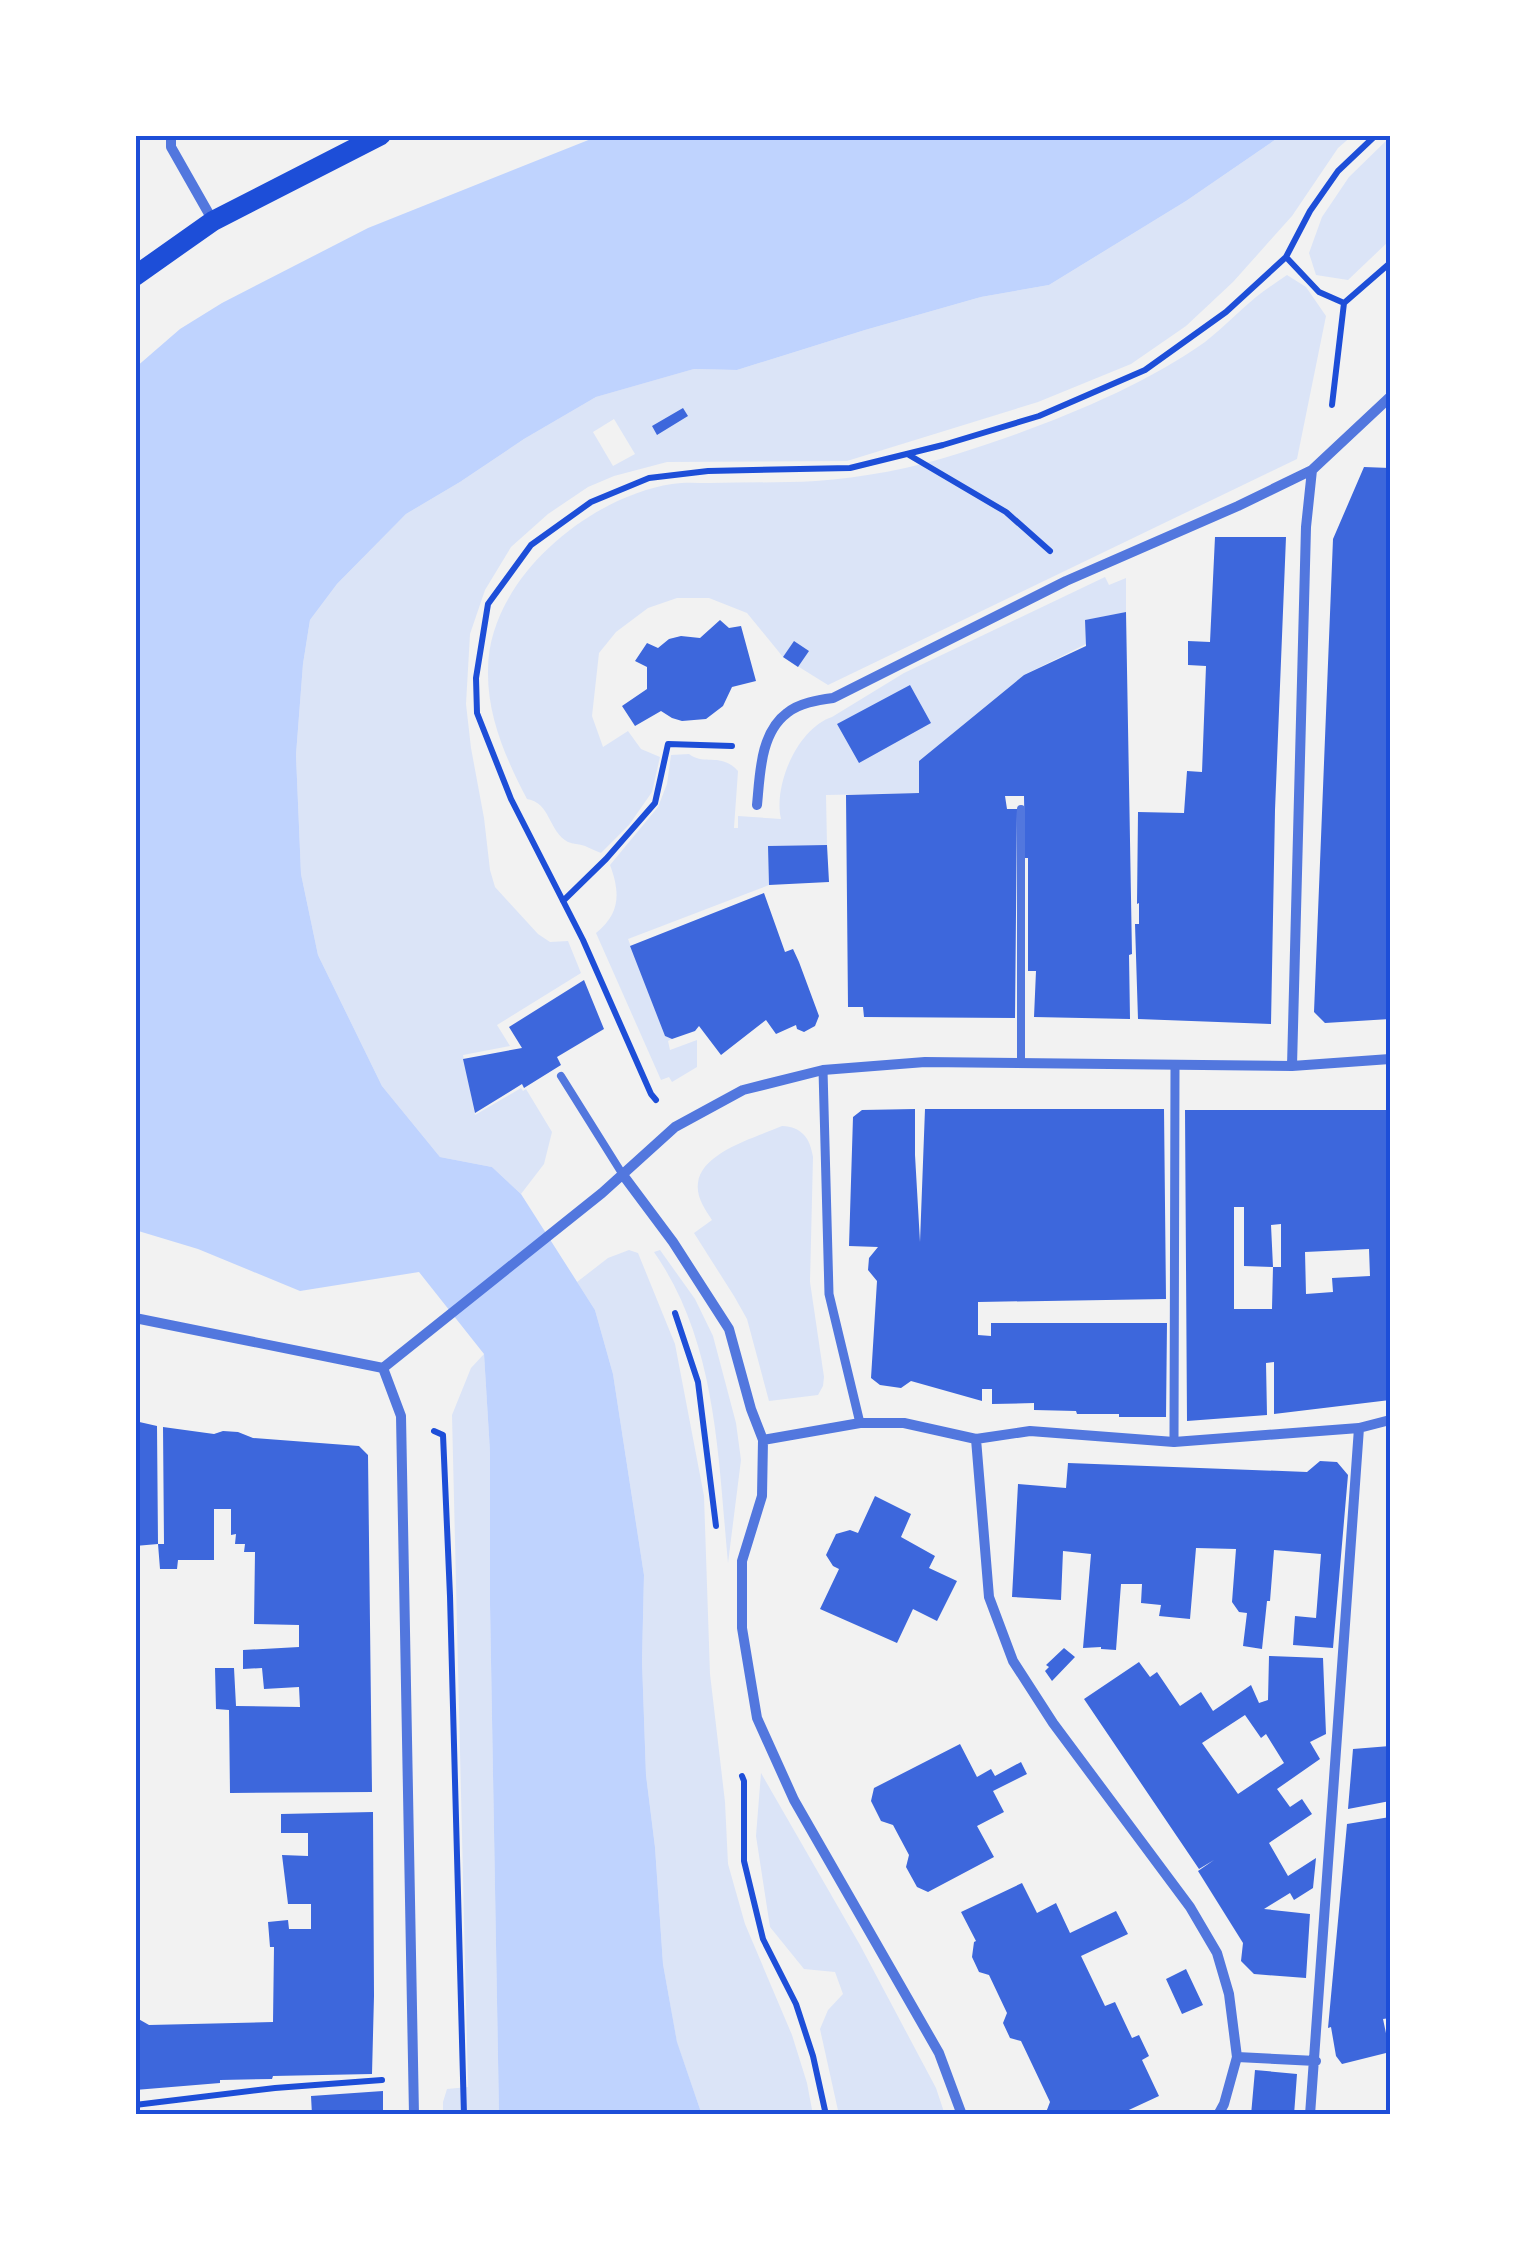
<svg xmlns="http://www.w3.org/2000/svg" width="1525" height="2250" font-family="'Work Sans',sans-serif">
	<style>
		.green { fill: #dbe4f7; fill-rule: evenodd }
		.water { fill: #bfd3fe }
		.building { fill: #3d67dc; fill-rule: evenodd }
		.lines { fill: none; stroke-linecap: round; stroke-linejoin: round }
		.path { stroke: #1d4ed8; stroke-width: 6 }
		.service { stroke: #5277de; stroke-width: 8 }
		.pedestrian { stroke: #5277de; stroke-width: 9 }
		.minor { stroke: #5277de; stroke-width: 10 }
		.secondary { stroke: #1d4ed8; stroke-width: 20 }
		.neatline { fill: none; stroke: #1d4ed8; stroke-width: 4 }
	</style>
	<rect width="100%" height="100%" fill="#f2f2f2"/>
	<path class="green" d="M1282 135H1353L1338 148 1292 216 1233 282 1186 326 1131 364 1038 402 847 461 667 462 614 476 588 487 548 514 511 547 485 590 470 634 466 704 471 748 484 818 490 870 495 887 538 934 550 942 568 941 581 973 497 1025 510 1046 463 1055 475 1115 521 1088 523 1091 526 1089 552 1132 544 1164 521 1194 492 1167 440 1157 382 1086 318 955 301 874 296 755 303 664 310 620 337 584 406 514 460 482 524 439 596 397 694 369 737 370 865 330 981 297 1049 285 1186 201ZM614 419 635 454 613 466 593 432Z
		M1390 137V240L1348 280 1316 275 1309 253 1322 217 1349 177Z
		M1287 275 1306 287 1326 316 1297 459 828 685 783 657 747 613 709 598H677L648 608 616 632 599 653 592 716 603 747 628 731 641 749 660 757 652 792 629 825 601 853C595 851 590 848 585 846 579 844 573 844 568 842 548 831 551 803 527 799 506 759 487 716 488 670 488 580 588 497 672 484 684 482 697 483 710 483 745 482 781 483 816 481 861 478 914 468 957 454 1037 429 1138 390 1205 342 1223 328 1239 311 1256 297 1266 289 1277 282 1287 275Z
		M1105 577 1109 585 1126 578V612L1086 620V644L1024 675 919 761V793L826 795 827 845 769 846V885L628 939 665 1036 672 1039 668 1041 670 1050 697 1040V1067L672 1082 669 1077 661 1080 596 933C621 913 620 892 610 865L658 807 667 784 671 755 689 754C705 766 721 752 738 771L734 828H738V816L781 819C773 785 798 728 832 717L904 673Z
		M782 1126C802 1127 810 1138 813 1157L810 1282 824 1377 823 1386 818 1395 769 1401 747 1319 734 1296 694 1233 712 1220C705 1209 696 1197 698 1183 701 1152 757 1137 782 1126Z
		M629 1250 638 1253 675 1344 704 1496 710 1674 725 1802 728 1864 745 1924 792 2035 807 2083 813 2115H702L677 2043 663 1964 655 1847 646 1775 642 1661 644 1575 613 1374 595 1310 577 1282 608 1258Z
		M660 1250 695 1299 713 1336 736 1423 741 1460 728 1563C718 1457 717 1342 654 1252Z
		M484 1354 490 1452V1605L499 2115H443V2102L447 2089 468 2087 452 1415 471 1368Z
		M761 1773 860 1945 936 2088 945 2115H839L820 2029 828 2010 843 1994 835 1972 804 1969 770 1927 756 1836Z"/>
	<path class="water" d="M601 135H1282L1186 201 1049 285 981 297 865 330 737 370 694 369 596 397 524 439 460 482 406 514 337 584 310 620 303 664 296 755 301 874 318 955 382 1086 440 1157 492 1167 521 1194 595 1310 613 1374 644 1575 642 1661 646 1775 655 1847 663 1964 677 2042 702 2115H499L490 1605V1452L484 1354 419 1272 300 1291 198 1249 135 1230V368L180 329 222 303 368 228Z"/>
	<path class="building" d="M683 408 688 416 657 435 652 426Z
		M1364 467 1390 468V1019L1325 1023 1314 1012 1333 539Z
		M1215 537H1286L1275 810 1271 1024 1138 1019 1135 924H1139V903L1137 904 1138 812 1184 813 1187 771 1202 772 1206 666 1188 665V641L1210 642Z
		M1126 612 1132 954 1129 955 1130 1019 1034 1017 1036 971H1028V858H1025L1024 796H1005L1007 809H1017L1015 1018 864 1017 863 1007H848L846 795 919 793V761L1024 675 1086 646 1085 620Z
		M720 620 729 628 741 626 756 681 732 687 723 706 706 719 682 721 672 718 661 711 635 726 622 706 647 689V667L635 661 647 643 658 648 669 639 681 636 700 638Z
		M794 641 809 651 798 667 783 657Z
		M910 685 931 723 859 763 837 724Z
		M827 845 829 882 769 885 768 846Z
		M764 893 785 952 793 949 799 962 819 1016 815 1026 804 1032 797 1029 796 1025 776 1034 766 1020 721 1055 699 1026 695 1031 672 1039 665 1036 630 946Z
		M584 980 604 1029 557 1057 561 1065 524 1088 522 1084 475 1113 463 1059 522 1048 509 1027Z
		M915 1109V1155L920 1242 925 1109H1164L1166 1299 978 1302V1335L991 1336V1323H1167L1166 1417H1119V1414H1077L1076 1411 1034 1410V1403L992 1404V1389H982V1401L911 1381 901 1388 880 1385 871 1378 877 1281 868 1270 869 1258 878 1247 849 1246 853 1117 862 1110Z
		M1185 1110H1390V1400L1274 1414V1362L1266 1363 1267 1415 1187 1421ZM1234 1207H1244V1266L1273 1267 1272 1309H1234ZM1281 1224V1267H1273L1271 1225ZM1369 1249 1370 1276 1332 1278 1333 1292 1306 1294 1305 1252Z
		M135 1421 157 1426 158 1544 135 1546Z
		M163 1427 214 1434 223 1431 238 1432 253 1438 359 1446 368 1455 372 1792 230 1793 229 1710 216 1709 215 1668H234L236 1706 300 1707 299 1687 264 1689 262 1668 243 1669V1650L299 1647V1625L254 1624 255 1552H244L245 1544H235L236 1534 231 1535V1509H214V1560H178L177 1569H160L158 1544H164Z
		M1320 1461 1337 1462 1348 1475 1333 1648 1293 1645 1295 1616 1316 1618 1321 1554 1274 1550 1270 1601H1267L1262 1649 1243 1646 1247 1613 1239 1612 1232 1602 1236 1549 1196 1548 1190 1619 1159 1616 1161 1605 1141 1603 1142 1584H1121L1116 1650 1101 1649V1647L1083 1648 1091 1554 1063 1551 1061 1600 1012 1597 1018 1484 1066 1488 1068 1463 1307 1472Z
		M875 1496 911 1514 901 1537 935 1556 929 1568 957 1581 937 1621 913 1609 897 1643 820 1609 839 1569 833 1566 826 1555 836 1534 850 1530 858 1533Z
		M1064 1648 1075 1657 1052 1681 1045 1671 1049 1667 1046 1665Z
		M1269 1656 1323 1658 1326 1734 1310 1742 1320 1759 1277 1789 1290 1807 1302 1799 1312 1814 1269 1843 1288 1876 1316 1858 1313 1888 1294 1900 1290 1893 1264 1909 1310 1914 1306 1978 1254 1974 1241 1961 1243 1943 1198 1871 1214 1860 1199 1869 1084 1699 1139 1662 1150 1677 1157 1672 1180 1706 1201 1692 1213 1711 1251 1685 1259 1703 1268 1700ZM1245 1715 1261 1738 1266 1734 1284 1763 1238 1794 1202 1743Z
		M960 1744 977 1777 991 1769 995 1776 1021 1762 1027 1774 993 1791 1004 1812 977 1826 994 1857 928 1892 917 1887 906 1867 909 1855 893 1825 881 1821 871 1801 874 1788Z
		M1390 1746V1801L1348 1809 1353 1749Z
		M373 1812 374 1996 372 2074 273 2076 272 2079 220 2080V2083L135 2090V2017L149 2025 273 2022 274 1947H270L268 1922 288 1920 289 1929H311V1904H288L282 1855 308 1856V1833H281V1814Z
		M1390 1817V2018L1383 2019 1390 2052 1342 2064 1336 2056 1331 2027 1328 2028 1347 1824Z
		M1022 1883 1037 1913 1056 1903 1070 1933 1116 1911 1128 1934 1081 1956 1105 2006 1115 2002 1132 2038 1139 2035 1149 2056 1142 2060 1159 2096 1118 2115H1045L1050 2102 1021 2041 1010 2038 1003 2023 1007 2013 989 1975 979 1972 972 1957 974 1942 976 1941 961 1912Z
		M1186 1969 1203 2005 1182 2014 1166 1979Z
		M1255 2070 1297 2074 1294 2115H1251Z
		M383 2091V2115H312L311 2096Z"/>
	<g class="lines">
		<path class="path" d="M1286 257 1319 292 1344 303
			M1332 405 1344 303 1390 263
			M909 455 1006 512 1050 551
			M563 901 606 859 655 803 668 744 732 746
			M656 1100 651 1094 583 940 511 799 477 713 476 678 488 604 531 545 591 502 649 478 708 471 850 468 943 445 1039 416 1145 370 1226 312 1286 257 1310 211 1338 171 1376 135
			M675 1313 698 1382 716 1526
			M434 1431 443 1435 450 1596 464 2115
			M742 1776 744 1781V1861L763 1939 796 2004 813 2056 826 2115
			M135 2105 275 2088 382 2080"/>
		<path class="service" d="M1021 809V1063
			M561 1076 623 1175"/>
		<path class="pedestrian" d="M823 1070 829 1294 860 1423
			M1174 1442 1175 1066"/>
		<path class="minor" d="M171 135V147L213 221
			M757 805C760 775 760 733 787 713 799 703 818 700 833 698L1066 581 1238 506 1312 470 1390 397
			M1292 1066 1306 527 1312 470
			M623 1175 673 1242 729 1329 751 1409 763 1440 762 1496 742 1561V1628L757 1718 794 1800 939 2053 962 2115
			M135 1318 383 1368
			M383 1368 602 1193 675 1127 743 1090 823 1070 925 1062 1292 1066 1390 1059
			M383 1368 401 1416 414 2115
			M976 1439 989 1597 1013 1661 1053 1723 1190 1907 1217 1953 1229 1994 1237 2057 1224 2104 1218 2115
			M763 1440 860 1423H904L976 1439 1030 1431 1174 1442 1359 1428 1390 1420
			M1237 2057 1316 2061
			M1310 2115 1359 1428"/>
		<path class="secondary" d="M135 276 213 221 381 135"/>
	</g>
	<rect width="1525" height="2250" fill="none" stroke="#ffffff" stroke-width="275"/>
	<rect x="138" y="138" width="1250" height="1974" class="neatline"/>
</svg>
